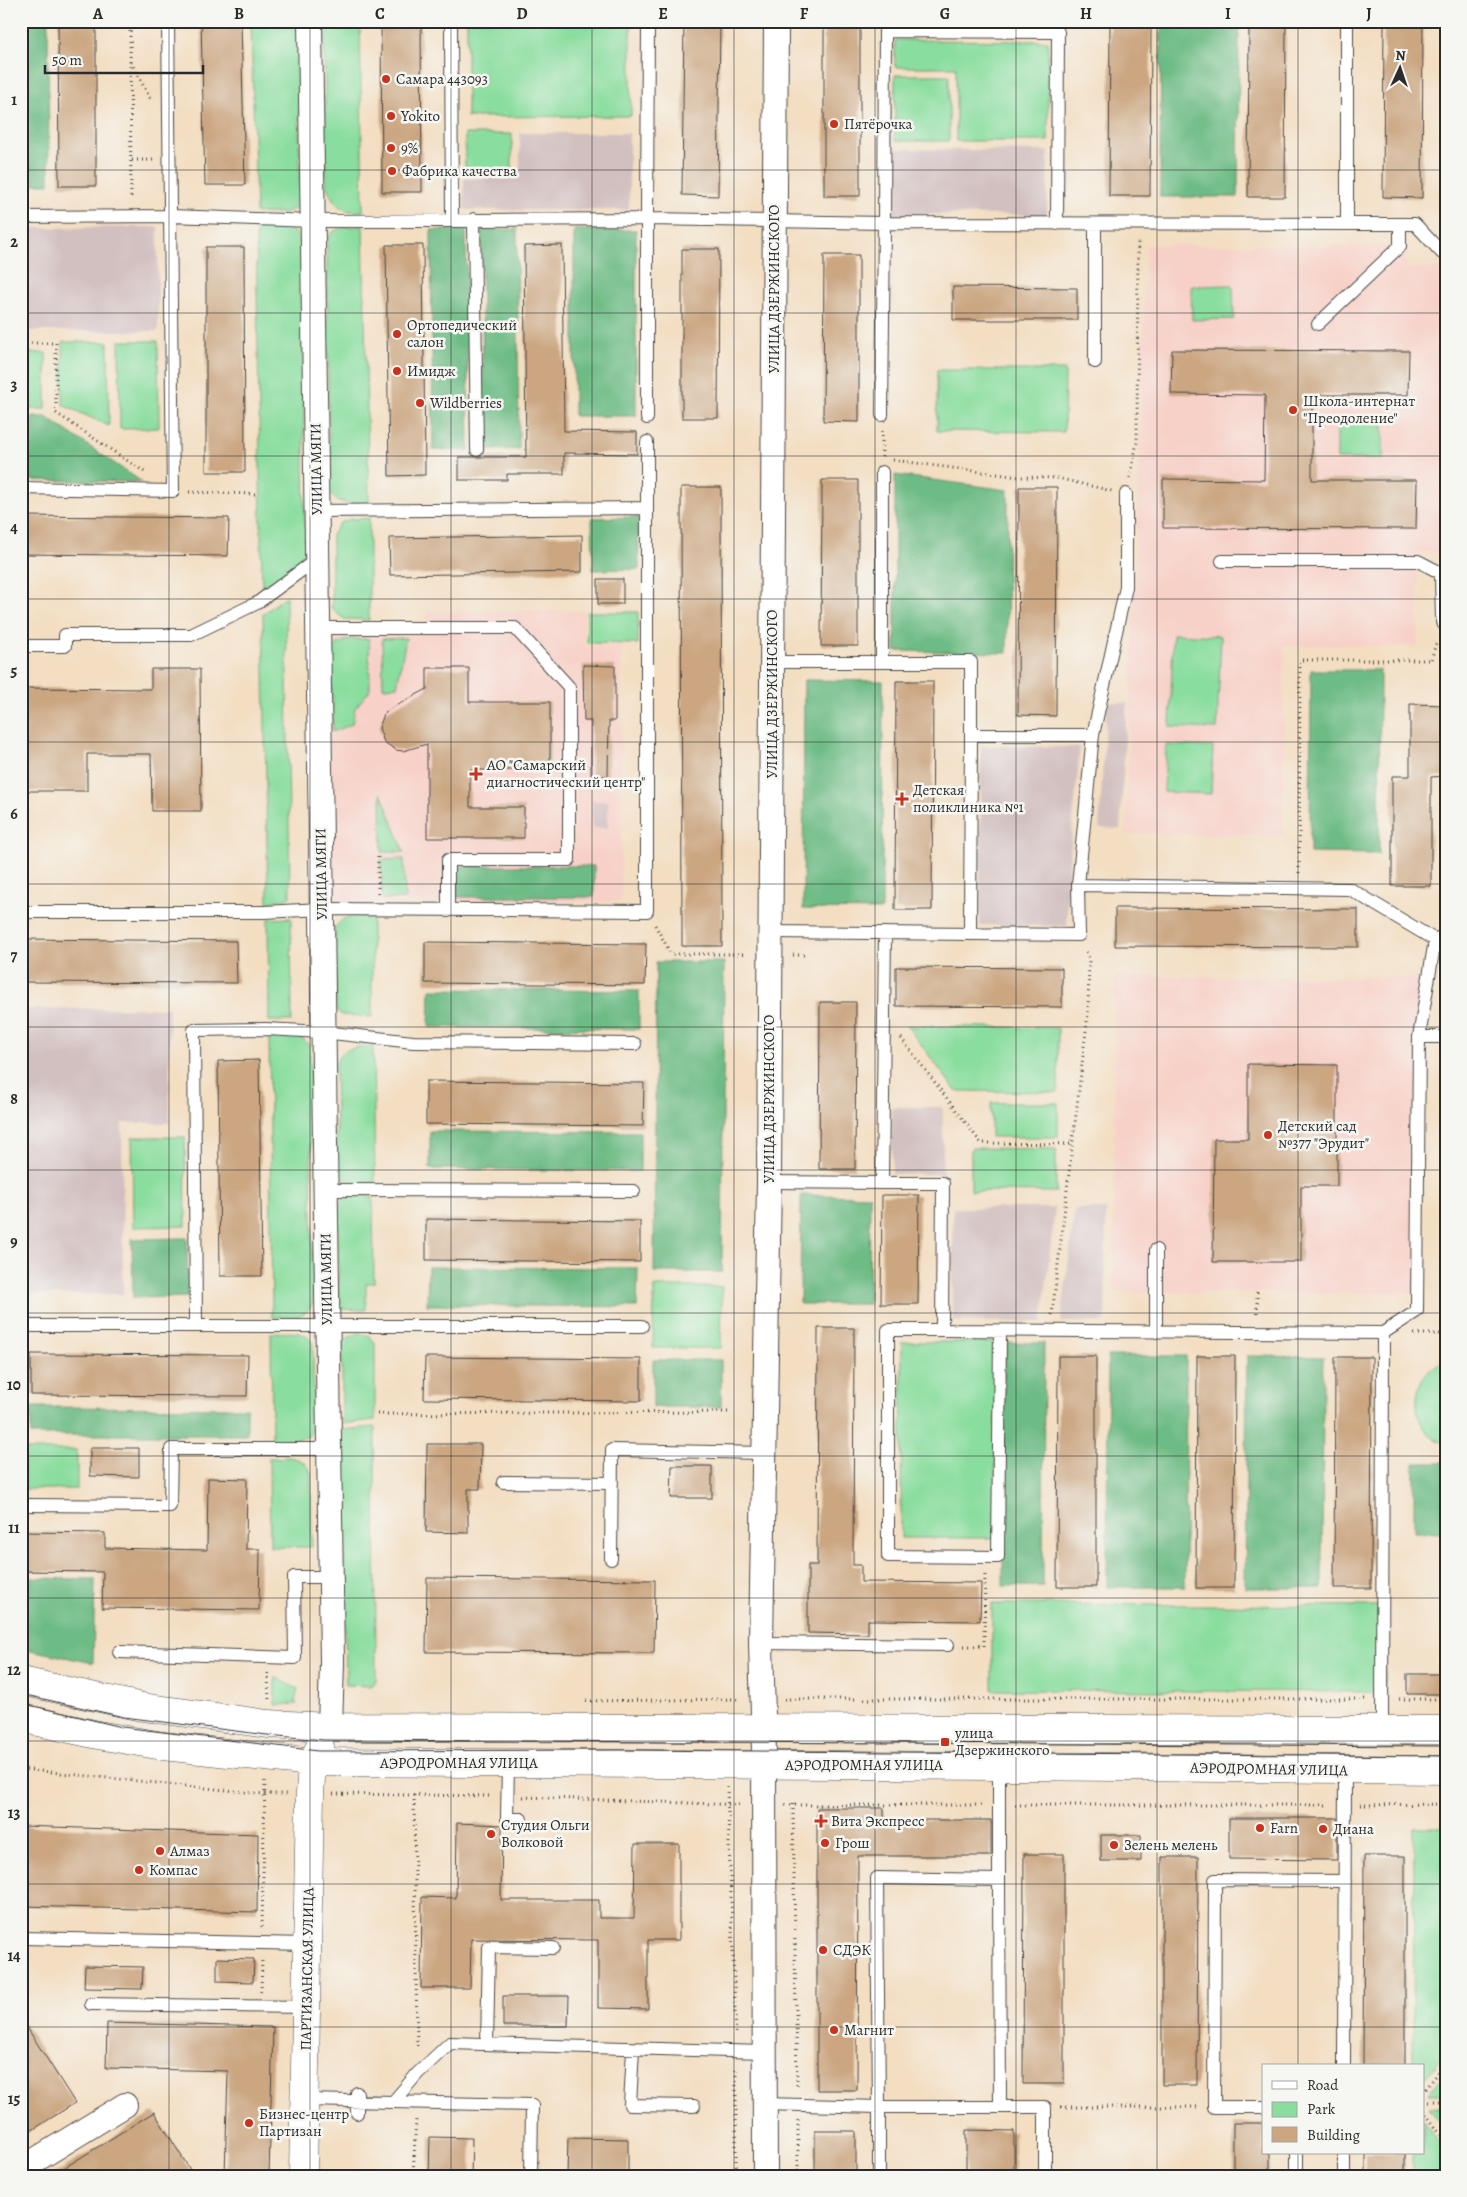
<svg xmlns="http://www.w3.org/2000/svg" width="1467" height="2197" font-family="Alegreya,serif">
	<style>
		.built { fill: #f7d1c8 }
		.industrial { fill: #d2bfc0 }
		.green { fill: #89dd9e; stroke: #5a8464 }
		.forest { fill: #6ebc85; stroke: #4c7458 }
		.building { fill: #cba681 }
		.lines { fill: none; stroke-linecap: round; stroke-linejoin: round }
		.lane-casing { stroke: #494642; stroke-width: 14 }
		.street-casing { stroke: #494642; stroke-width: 26 }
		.secondary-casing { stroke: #494642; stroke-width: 29 }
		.path { stroke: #494642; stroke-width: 3; stroke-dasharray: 1 4; stroke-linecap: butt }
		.lane { stroke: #fff; stroke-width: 12 }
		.street { stroke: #fff; stroke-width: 24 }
		.secondary { stroke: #fff; stroke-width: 28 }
		.tram { stroke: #2b2b2b; stroke-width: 1 }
		.grid { fill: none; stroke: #2b2b2b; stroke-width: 1; stroke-opacity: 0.55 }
		.poi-dot { fill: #c8321e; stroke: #f6f6f2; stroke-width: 2 }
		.labels { text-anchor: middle; stroke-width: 5; stroke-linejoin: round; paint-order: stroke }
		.poi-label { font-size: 15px; fill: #2b2b2b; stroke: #f6f6f2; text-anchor: start }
		.street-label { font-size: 15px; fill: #2b2b2b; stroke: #f6f6f2 }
		.neatline { fill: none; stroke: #2b2b2b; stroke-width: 2 }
		.grid-label { font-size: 16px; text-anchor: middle; font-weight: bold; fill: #2b2b2b }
	</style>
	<rect width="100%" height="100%" fill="#f6f6f2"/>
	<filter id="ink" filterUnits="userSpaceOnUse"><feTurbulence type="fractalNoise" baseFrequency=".02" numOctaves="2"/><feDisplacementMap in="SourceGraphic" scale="10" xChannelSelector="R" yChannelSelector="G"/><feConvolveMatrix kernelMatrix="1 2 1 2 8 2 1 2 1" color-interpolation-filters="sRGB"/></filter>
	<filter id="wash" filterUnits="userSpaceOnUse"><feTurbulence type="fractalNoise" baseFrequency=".0096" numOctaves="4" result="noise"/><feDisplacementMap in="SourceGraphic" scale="20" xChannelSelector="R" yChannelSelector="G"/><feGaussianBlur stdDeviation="1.12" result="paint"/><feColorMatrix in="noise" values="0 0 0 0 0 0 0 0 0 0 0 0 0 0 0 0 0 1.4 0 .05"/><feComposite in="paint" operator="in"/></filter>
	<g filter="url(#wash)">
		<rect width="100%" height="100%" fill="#f3dec2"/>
		<path class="built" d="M1146 245 1406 246V268H1446V552H1418V646H1284L1283 835 1126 834Z
			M427 611H584V646H621V902H333L328 635H427Z
			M1115 976 1421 978 1420 1293 1114 1292Z"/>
		<path class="industrial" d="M520 133H629V210H464V179L520 178Z
			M895 149 1048 151 1047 215 894 214Z
			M158 227V331H21V228Z
			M1107 702 1127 703 1120 829 1099 828Z
			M981 746 1080 747 1067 885V926L980 925Z
			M592 801H608V828H592Z
			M169 1008 170 1123H122L123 1294 21 1295V1009Z
			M892 1107H943V1174H892Z
			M953 1208H1055L1042 1322 953 1321Z
			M1075 1209H1106L1105 1322H1061Z"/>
		<path class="green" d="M251 21H298L300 193 298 206C286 216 271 213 256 213Z
			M324 21H360L363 212C340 212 335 206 326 185Z
			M467 21H631V116L467 117Z
			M895 40 1048 41V141H956V67H895Z
			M895 75H949V141H895Z
			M465 134H512V170H465Z
			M363 226 369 504C355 504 336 506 329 491L327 240C334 225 349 227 363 226Z
			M256 227C274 227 298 222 302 246L305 551 300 559 262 589Z
			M1233 285 1234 319 1192 320 1191 286Z
			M119 341H158L159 428 120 429Z
			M63 342H108L109 426 63 405Z
			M21 353H46V409H21Z
			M937 370H1065L1064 432 937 431Z
			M1337 422H1383V459H1337Z
			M369 518V620L344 619 332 609V535L340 523 351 519Z
			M286 596 290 897 268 903 263 614Z
			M587 612H638V644L587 643Z
			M1173 634 1221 636 1217 729 1170 727Z
			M406 638 397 686 383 687 382 639Z
			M348 639H369L370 690 355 708 352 724 333 732 331 655 333 647Z
			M1166 745 1213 747 1211 794 1164 792Z
			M381 793 404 852H382Z
			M404 859 405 899H382L381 860Z
			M355 916H372V1017L341 1015 336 1009 335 927 343 919Z
			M291 918 292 1021H269L268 919Z
			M907 1026 1058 1028V1092L956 1091Z
			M269 1036C282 1036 306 1032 310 1049L313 1302C307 1320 287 1317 272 1317Z
			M360 1047H373L375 1183H350L337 1172 335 1068C339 1051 343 1050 360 1047Z
			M991 1103H1058V1137H991Z
			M132 1137H185L186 1226 133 1227Z
			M971 1148 1056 1149V1192L971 1191Z
			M356 1196H373L374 1283H366V1310L339 1309 338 1204 345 1198Z
			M654 1287H722L721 1348H653Z
			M271 1333C285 1333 308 1328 313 1345L314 1426 308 1437 293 1440 272 1441Z
			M359 1333 370 1336 375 1343V1420L342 1424V1344L349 1337Z
			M902 1342H996L995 1538H901Z
			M1446 1362V1443C1407 1435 1407 1370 1446 1362Z
			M375 1427 376 1681 370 1686 346 1685 342 1430Z
			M24 1450H77V1489H24Z
			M290 1457C301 1460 308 1462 311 1474L312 1547H270L269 1458Z
			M992 1604 1385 1606 1384 1692 992 1690Z
			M275 1677 298 1689 295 1701 297 1704 275 1705Z
			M1414 1827H1446V2051L1423 2081V2066H1413Z
			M1446 2071V2094H1429Z
			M1428 2107 1446 2108V2132Z
			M1423 2121 1446 2153V2176H1413V2153H1423Z"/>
		<path class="forest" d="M21 21H48L49 184H21Z
			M1161 21H1239L1238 197H1160Z
			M517 229 519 449 484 450 481 230Z
			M431 230H466L469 450H433Z
			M574 230H636V416H574Z
			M21 417H46L142 482 21 480Z
			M895 475 1008 490 1007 653 895 651Z
			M638 517 639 569 593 570 592 518Z
			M1311 670H1380L1379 854 1310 853Z
			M804 680 883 681 882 910 803 909Z
			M457 866H594V897H457Z
			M656 962H724L722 1272H654Z
			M430 989 639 991V1029L429 1027Z
			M430 1131 640 1132V1171L430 1169Z
			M801 1195 870 1196 869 1304H800Z
			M187 1238 188 1297 133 1298 132 1239Z
			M428 1267 638 1268 637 1307 427 1305Z
			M1004 1343H1044L1043 1586H1003Z
			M1108 1356H1186L1185 1587H1107Z
			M1247 1356 1323 1357 1322 1588H1245Z
			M653 1360H721V1407H653Z
			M31 1407 247 1408V1435H31Z
			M1414 1463H1446V1533L1414 1532Z
			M21 1578 95 1579 93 1663 21 1648Z"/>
		<g id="blocks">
			<path class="building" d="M58 21H96V186H59Z
				M201 21H241L245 185H205Z
				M381 21H421L422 192H382Z
				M684 21H720L718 196 682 195Z
				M824 21H860V196H824Z
				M1110 21H1151L1150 196H1109Z
				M1249 21H1286L1285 197H1248Z
				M1384 21H1423L1422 198 1383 197Z
				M386 245H423L425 475 389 476Z
				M562 245 564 431 637 432V454L564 453V474H507V480H459V457H526L524 246Z
				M206 247H244L245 472H206Z
				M682 249H719L718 418H682Z
				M824 255H859V422L823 421Z
				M953 287 1077 288V320H953Z
				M1172 350 1409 351 1408 395H1312V480H1417L1416 529 1163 528V479L1264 480 1265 395 1171 394Z
				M822 480H858V646H821Z
				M681 487H721L722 946H682Z
				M1019 487H1057L1056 716 1018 715Z
				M21 516 229 518 228 556 21 554Z
				M582 535V572L390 575 389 538Z
				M598 579H623V604H598Z
				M583 665 615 666V721H609L608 776H591V721H584Z
				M427 668H469V702H550V770H470V807H524V838H427V744L403 751 396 750 384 742 379 728 384 714 390 709 427 689Z
				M151 669H200L201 811H152L151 754H87V791H21V688L151 689Z
				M896 681H933L932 910H895Z
				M1410 704 1446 705V776L1431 777V886H1392V776H1410Z
				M1115 908 1358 909V947L1115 946Z
				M21 939 236 941 237 983 21 982Z
				M425 942 646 944 645 985 425 983Z
				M896 967 1062 968V1007L896 1006Z
				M820 1002H856L855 1169H819Z
				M259 1060 262 1276H220L218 1061Z
				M1248 1064 1337 1065V1186H1301V1262H1213L1214 1139H1248Z
				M426 1081 644 1083 643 1126 426 1124Z
				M882 1195H919L918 1304H881Z
				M426 1219 640 1221V1262L426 1260Z
				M818 1328H854L853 1565H861V1582L981 1583 980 1621 868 1620V1634L808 1633V1565H817Z
				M31 1354 248 1355 247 1396 31 1395Z
				M1058 1356H1096V1587H1057Z
				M1197 1356H1235L1234 1588H1196Z
				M425 1357 641 1359V1401L424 1399Z
				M1335 1357H1372L1371 1588H1334Z
				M427 1444H481L480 1489H468V1533L426 1532Z
				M90 1448H139V1477L90 1476Z
				M672 1466H712V1498H671Z
				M208 1478 247 1479 246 1549H260L259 1610 102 1608 103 1572 21 1571V1532L105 1533V1548L207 1550Z
				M427 1578 655 1580 654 1653 426 1652Z
				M1407 1674H1446V1694H1407Z
				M817 1808H884V1820H991V1856H858L857 2090H817Z
				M1229 1818H1337V1860L1229 1859Z
				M457 1823 502 1825 501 1900H599V1918H634L635 1844H679V1940H648V2009L598 2008V1940L471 1939 470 1988H421L422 1897 456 1898Z
				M21 1826 258 1834 257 1912 21 1906Z
				M1101 1835H1141V1861H1101Z
				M1024 1854H1064V2084H1023Z
				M1364 1856H1405V2066H1363Z
				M1162 1857H1198L1197 2085H1162Z
				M217 1958 254 1959 253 1982 217 1981Z
				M85 1966 143 1967 142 1989 84 1988Z
				M503 1996H569L568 2026H503Z
				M21 2018 75 2103 21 2137Z
				M107 2023 273 2027 269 2176 225 2175 228 2071 106 2068Z
				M154 2112 194 2176H51Z
				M1233 2123H1263V2153H1270V2176H1233Z
				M966 2130 1014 2131V2176H966Z
				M815 2131H856V2176H815Z
				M430 2137 472 2138 471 2176H429Z
				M568 2138 628 2139V2176H567Z
				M1366 2153H1405V2176H1366Z"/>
		</g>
	</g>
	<g filter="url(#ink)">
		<use href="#blocks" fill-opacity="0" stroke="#494642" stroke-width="1"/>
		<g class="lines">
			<defs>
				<path id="lane" d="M451 21 452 219
					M648 21 647 219 884 223 882 415
					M21 217 170 216 313 221 647 219V418
					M474 219 477 450
					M1057 224 1058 32 885 31 884 223 1347 224V21
					M1347 224H1415L1442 253H1446
					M1318 324 1400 246V224
					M1095 362V224
					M21 488 173 491 168 21
					M316 511 647 508
					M1222 561H1418L1441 573 1442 622 1446 626
					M318 628H515L569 687V860H448V911
					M21 646H65V635H191L257 603 317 559
					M772 662H882V472
					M882 662H971V735H1093
					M1078 885 1350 889 1435 940
					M21 912H264L322 909 647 911V442
					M771 932 1079 935 1078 885 1093 735 1126 587V494
					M970 934 971 735
					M1419 1037 1435 940 1446 934
					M769 1182 882 1183 885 933
					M882 1183H943L942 1330H888V1556L998 1557 1000 1331
					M325 1190 634 1191
					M1156 1250V1332
					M21 1326H642
					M196 1326 194 1030 266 1029 323 1032 413 1042 635 1044
					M942 1330 1383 1333
					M503 1482 612 1483
					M21 1505 170 1506 171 1449H329
					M611 1559 612 1450 765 1453
					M761 1643 948 1645
					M119 1652 295 1658 294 1577H330
					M1382 1730 1383 1333 1417 1311 1419 1037H1446
					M508 1763 507 1819H521
					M999 1766V1880
					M21 1938 307 1944
					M91 2004 306 2007
					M487 2044 489 1947 553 1948
					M633 2049 630 2105 694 2106
					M1344 2066 1345 1770
					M305 2100 393 2102 418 2073 450 2043 764 2052
					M393 2102 532 2105 531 2176
					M764 2104 879 2107V2176
					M1000 2106 999 1880 877 1878 879 2107H1045V2176
					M1263 2107H1214L1215 1880 1345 1881
					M357 2113V2093
					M1297 2153V2176
					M1344 2153V2176"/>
				<path id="street" d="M310 21 332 1664 330 1727
					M21 2169 125 2105
					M765 2176 764 1752 761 1643 769 1182 776 21"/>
				<path id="secondary" d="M21 1681 142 1707 268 1724 330 1727 1446 1730
					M21 1718 98 1735 163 1746 312 1762 999 1766 1446 1770
					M303 2176 310 1794 312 1762 320 1747"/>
			</defs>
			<use href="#lane" class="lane-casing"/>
			<use href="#street" class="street-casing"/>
			<use href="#secondary" class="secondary-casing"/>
			<path class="path" d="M130 21 131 201
				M131 62 151 100
				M132 160H153
				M21 343H56V413L146 473
				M882 457V431
				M893 460 1019 477 1057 478 1112 491
				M1130 478 1137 442 1138 240
				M189 492 256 494
				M378 857V894
				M1299 873 1300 660H1431L1437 640
				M655 925 671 954H732
				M732 954H745
				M793 955H804
				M901 1038 981 1143 1073 1144
				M1257 1292V1315
				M1052 1315 1088 1014 1089 958 1085 949
				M1414 1334H1446
				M377 1414 732 1412
				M964 1646H984L985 1572
				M268 1673 269 1702
				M784 1699H1368
				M1399 1699H1446
				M586 1701 740 1699
				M21 1769 264 1794H287
				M727 1787 736 2035
				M333 1794 492 1796
				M414 1795 417 2050
				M523 1797 742 1805
				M793 1804 797 2089
				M785 1805H984
				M1015 1805H1329
				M1360 1805 1446 1804
				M262 1927 265 1780
				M261 1992 262 1958
				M1423 2093 1446 2062
				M1423 2101H1446
				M1061 2107H1200
				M1423 2110 1446 2142
				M413 2176 416 2119
				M736 2176V2066
				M798 2176V2120"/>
			<use href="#lane" class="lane"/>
			<use href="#street" class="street"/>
			<use href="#secondary" class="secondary"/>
			<path class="tram" d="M21 1694 124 1717 267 1735 324 1740 1446 1746
				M21 1703 122 1727 318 1751 617 1750 1446 1756"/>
		</g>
	</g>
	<path class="grid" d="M169 21V2176M310 21V2176M451 21V2176M592 21V2176M734 21V2176M875 21V2176M1016 21V2176M1157 21V2176M1298 21V2066M21 170H1446M21 313H1446M21 456H1446M21 599H1446M21 742H1446M21 884H1446M21 1027H1446M21 1170H1446M21 1313H1446M21 1456H1446M21 1598H1446M21 1741H1446M21 1884H1446M21 2027H1446M1298 2153V2176"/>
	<g class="poi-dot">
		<circle cx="386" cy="79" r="5"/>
		<circle cx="391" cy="116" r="5"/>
		<circle cx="834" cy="124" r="5"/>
		<circle cx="391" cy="148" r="5"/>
		<circle cx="392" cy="171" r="5"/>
		<circle cx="397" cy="334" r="5"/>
		<circle cx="397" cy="371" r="5"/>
		<circle cx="420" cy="403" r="5"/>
		<circle cx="1293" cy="410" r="5"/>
		<path d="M473.5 766.5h5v5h5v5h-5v5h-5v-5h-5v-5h5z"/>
		<path d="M899.5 791.5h5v5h5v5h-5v5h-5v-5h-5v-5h5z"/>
		<circle cx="1268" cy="1135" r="5"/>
		<rect x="940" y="1737" width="10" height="10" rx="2.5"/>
		<path d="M818.5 1813.5h5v5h5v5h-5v5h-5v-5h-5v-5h5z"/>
		<circle cx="1260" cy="1828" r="5"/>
		<circle cx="1323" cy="1829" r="5"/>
		<circle cx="491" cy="1834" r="5"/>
		<circle cx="825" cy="1843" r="5"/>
		<circle cx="1114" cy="1845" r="5"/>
		<circle cx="160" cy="1851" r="5"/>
		<circle cx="139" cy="1870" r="5"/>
		<circle cx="823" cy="1950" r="5"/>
		<circle cx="834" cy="2030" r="5"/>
		<circle cx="249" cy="2123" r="5"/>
	</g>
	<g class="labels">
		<g class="poi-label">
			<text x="396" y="84">Самара 443093</text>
			<text x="401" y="121">Yokito</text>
			<text x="844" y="129">Пятёрочка</text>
			<text x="401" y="153">9%</text>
			<text x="402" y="176">Фабрика качества</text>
			<text x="407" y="330">Ортопедический<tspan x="407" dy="17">салон</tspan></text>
			<text x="407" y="376">Имидж</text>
			<text x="1303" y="406">Школа-интернат<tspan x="1303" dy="17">"Преодоление"</tspan></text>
			<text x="430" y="408">Wildberries</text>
			<text x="487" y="770">АО "Самарский<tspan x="487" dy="17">диагностический центр"</tspan></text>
			<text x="913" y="795">Детская<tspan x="913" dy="17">поликлиника №1</tspan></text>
			<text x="1278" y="1131">Детский сад<tspan x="1278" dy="17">№377 "Эрудит"</tspan></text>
			<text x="955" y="1738">улица<tspan x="955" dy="17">Дзержинского</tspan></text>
			<text x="831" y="1826">Вита Экспресс</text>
			<text x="501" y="1830">Студия Ольги<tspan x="501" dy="17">Волковой</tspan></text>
			<text x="1270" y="1833">Farn</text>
			<text x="1333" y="1834">Диана</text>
			<text x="835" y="1848">Грош</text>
			<text x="1124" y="1850">Зелень мелень</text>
			<text x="170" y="1856">Алмаз</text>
			<text x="149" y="1875">Компас</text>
			<text x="833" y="1955">СДЭК</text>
			<text x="844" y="2035">Магнит</text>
			<text x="259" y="2119">Бизнес-центр<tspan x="259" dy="17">Партизан</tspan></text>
		</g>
		<g class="street-label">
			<text transform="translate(774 289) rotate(-90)" y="5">УЛИЦА ДЗЕРЖИНСКОГО</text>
			<text transform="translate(316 469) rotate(-91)" y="5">УЛИЦА МЯГИ</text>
			<text transform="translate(772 694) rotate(-90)" y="5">УЛИЦА ДЗЕРЖИНСКОГО</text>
			<text transform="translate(321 874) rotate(-91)" y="5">УЛИЦА МЯГИ</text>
			<text transform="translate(769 1099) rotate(-90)" y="5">УЛИЦА ДЗЕРЖИНСКОГО</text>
			<text transform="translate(326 1279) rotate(-91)" y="5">УЛИЦА МЯГИ</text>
			<text x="459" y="1768">АЭРОДРОМНАЯ УЛИЦА</text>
			<text x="864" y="1770">АЭРОДРОМНАЯ УЛИЦА</text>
			<text transform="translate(1269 1769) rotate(1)" y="5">АЭРОДРОМНАЯ УЛИЦА</text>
			<text transform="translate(307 1969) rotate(-89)" y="5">ПАРТИЗАНСКАЯ УЛИЦА</text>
		</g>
	</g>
	<rect width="1467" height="2197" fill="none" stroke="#f6f6f2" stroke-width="55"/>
	<rect x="1262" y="2064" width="162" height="90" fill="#f6f6f2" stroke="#a5a5a2"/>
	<rect x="1272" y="2081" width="25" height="8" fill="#ffffff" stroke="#a5a5a2"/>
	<text x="1307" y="2090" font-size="15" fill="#2b2b2b">Road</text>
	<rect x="1272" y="2102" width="25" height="15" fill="#89dd9e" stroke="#a5a5a2"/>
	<text x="1307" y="2114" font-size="15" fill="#2b2b2b">Park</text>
	<rect x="1272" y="2127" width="25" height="15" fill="#cba681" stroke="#a5a5a2"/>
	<text x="1307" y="2140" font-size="15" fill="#2b2b2b">Building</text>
	<g transform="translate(1400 68) rotate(3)" stroke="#f6f6f2" stroke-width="4" paint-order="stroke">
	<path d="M0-4L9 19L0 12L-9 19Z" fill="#2b2b2b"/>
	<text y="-8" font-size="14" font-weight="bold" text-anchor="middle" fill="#2b2b2b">N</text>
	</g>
	<path d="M45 65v8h158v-8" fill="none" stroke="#2b2b2b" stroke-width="2.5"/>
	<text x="52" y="65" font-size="15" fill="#2b2b2b" stroke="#f6f6f2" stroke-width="4" paint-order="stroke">50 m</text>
	<rect x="28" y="28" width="1412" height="2142" class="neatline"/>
	<g class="grid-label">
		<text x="98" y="19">A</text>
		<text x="239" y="19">B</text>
		<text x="380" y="19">C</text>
		<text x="522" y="19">D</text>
		<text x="663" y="19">E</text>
		<text x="804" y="19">F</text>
		<text x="945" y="19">G</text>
		<text x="1086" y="19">H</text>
		<text x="1228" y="19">I</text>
		<text x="1369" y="19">J</text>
		<text x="14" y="105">1</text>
		<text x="14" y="247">2</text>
		<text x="14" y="390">3</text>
		<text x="14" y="533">4</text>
		<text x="14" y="676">5</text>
		<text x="14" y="819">6</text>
		<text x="14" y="961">7</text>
		<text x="14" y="1104">8</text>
		<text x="14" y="1247">9</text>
		<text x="14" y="1390">10</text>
		<text x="14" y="1533">11</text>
		<text x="14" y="1675">12</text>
		<text x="14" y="1818">13</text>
		<text x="14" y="1961">14</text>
		<text x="14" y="2104">15</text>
	</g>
</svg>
